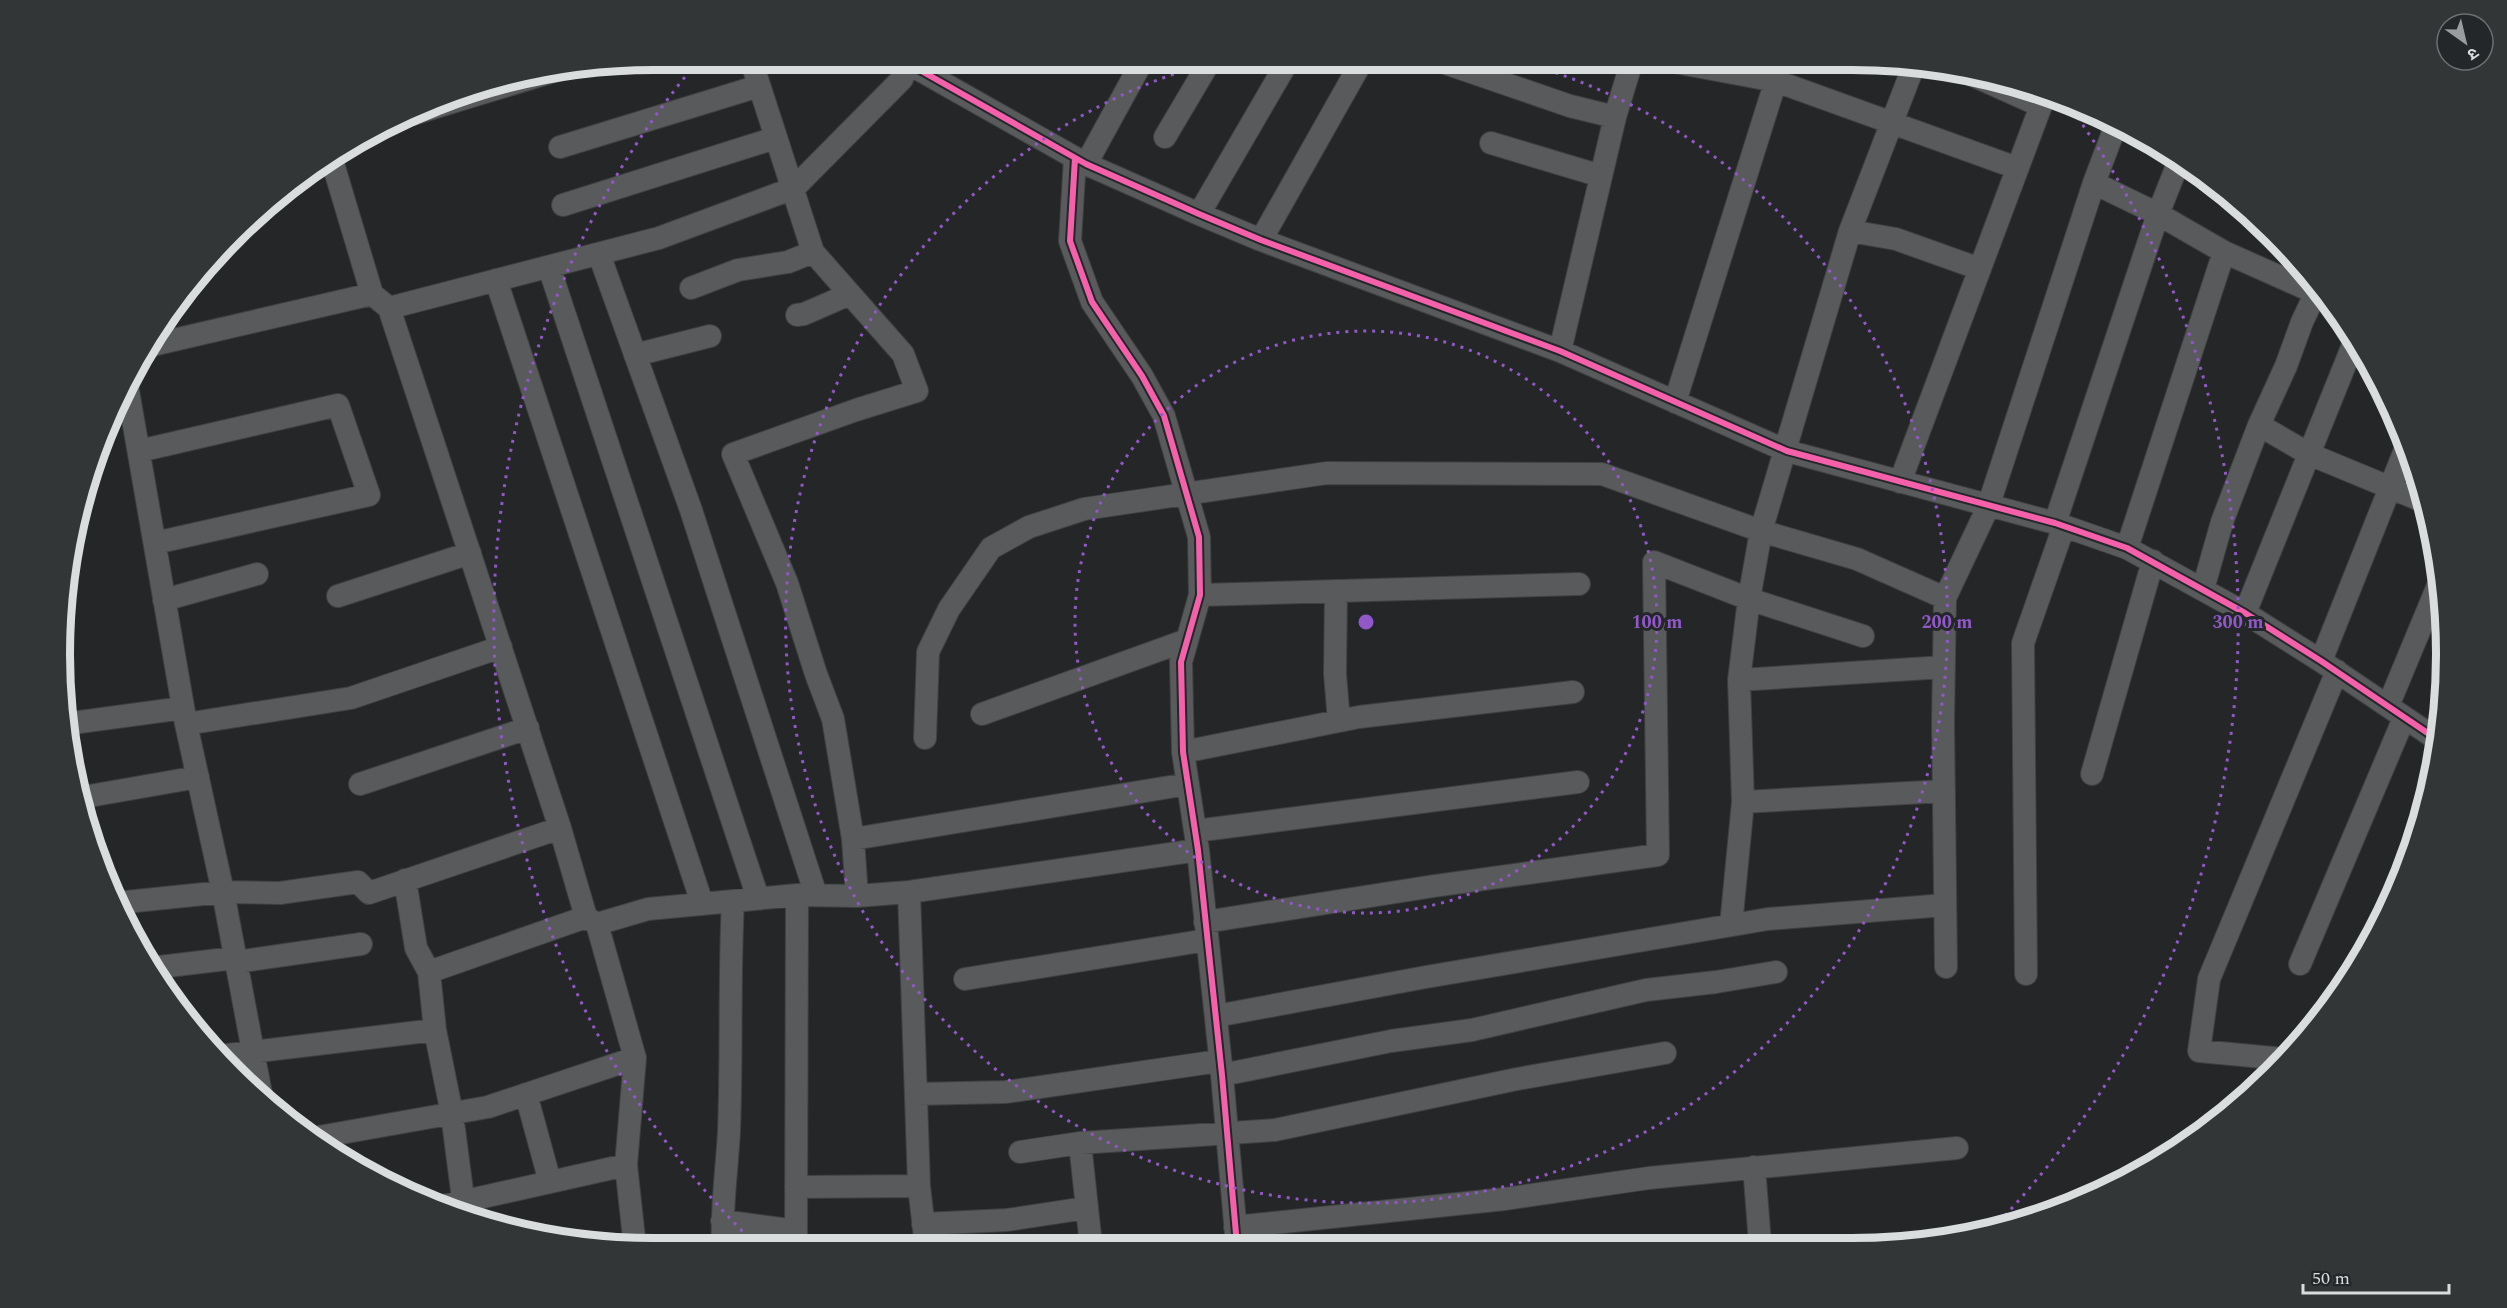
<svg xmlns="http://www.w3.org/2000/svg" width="2507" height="1308" font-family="Spectral,'Noto Sans Devanagari',serif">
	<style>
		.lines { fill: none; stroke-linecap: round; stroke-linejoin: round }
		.street-casing { stroke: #3f4042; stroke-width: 24 }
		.street { stroke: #595a5b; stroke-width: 22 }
		.cycleway-casing { stroke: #232729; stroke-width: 10 }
		.cycleway { stroke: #f560ab; stroke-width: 6 }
		.ring { fill: none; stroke: #9358c7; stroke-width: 3; stroke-dasharray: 3 6 }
		.rim { fill: none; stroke: #daddde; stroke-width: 8 }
		.centre { fill: #9358c7; stroke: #232729; stroke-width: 3 }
		.ring-label { font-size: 18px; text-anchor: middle; font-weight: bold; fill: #9358c7; stroke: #232729; stroke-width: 6; stroke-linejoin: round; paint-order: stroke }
	</style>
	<rect width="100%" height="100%" fill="#242628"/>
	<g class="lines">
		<defs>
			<path id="street" d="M751 60 813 252 903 354 917 391 856 410 733 454 787 583 816 674 833 719 853 839 857 896
				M902 60 1086 164 1199 214 1261 240 1560 351 1787 451 2055 523 2127 548 2245 613 2321 661 2438 740
				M1439 61 1570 106 1615 117
				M1669 61 1776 81 2017 168
				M1972 75 2041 106
				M413 114 561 69
				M1165 137 1210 61
				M1491 143 1601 176
				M560 147 759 86
				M331 157 372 294
				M1075 158 1070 241 1092 302 1142 376 1164 416 1199 537 1200 595 1181 662 1183 752 1198 850 1222 1075 1237 1245
				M1086 164 1143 60
				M2094 183 2158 214 2224 252 2127 548
				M563 205 775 138
				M1199 214 1288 61
				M1850 231 1896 239 1980 269
				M1261 240 1362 61
				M2224 252 2316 293
				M599 254 691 510 816 895
				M549 267 758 898
				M496 280 702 903
				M691 288 738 270 788 262 813 252
				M389 308 560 828 586 917
				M797 315 804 314 850 294
				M148 346 372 294 389 308 659 238 794 188 902 79 907 63
				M1560 351 1615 117 1632 61
				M635 355 710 336
				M127 385 186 724
				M1675 402 1782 61
				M2259 425 2309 454 2425 502
				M139 451 338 405 369 495 155 543
				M1900 482 2045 95
				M2055 523 2158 214 2179 161
				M2203 589 2222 522 2259 425 2286 366 2302 322 2318 288
				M1336 591 1335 674 1339 721
				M1200 595 1579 584
				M338 596 470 553
				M164 600 257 574
				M2245 613 2355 340
				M2321 661 2407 445
				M1739 680 1944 667
				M2388 706 2442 576
				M982 714 1187 640
				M65 724 183 708
				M925 738 928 652 949 609 991 548 1029 527 1084 509 1327 473 1602 474 1761 531 1857 559 1945 598
				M1183 752 1359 717 1573 692
				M2092 774 2153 561
				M360 784 528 728
				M78 798 198 777
				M1743 802 1739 680 1749 599 1761 531 1850 231 1914 65
				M1195 831 1578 782
				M853 839 1188 784
				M405 880 416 948 429 972
				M909 892 919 1186 926 1246
				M116 903 223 892 280 893 358 882 369 893 560 828
				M1205 922 1434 886 1658 855 1654 562 1749 599 1863 636
				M597 924 635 1058 626 1165 635 1247
				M1731 925 1743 802 1944 791
				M236 962 361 944
				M2300 964 2404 718
				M1946 967 1943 722 1945 598 1988 507 2094 183 2117 122
				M151 968 235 958
				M2026 974 2023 643 2064 526
				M965 979 1207 940
				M1216 1016 1426 977 1768 919 1945 905
				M435 1030 452 1114 465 1214
				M219 1056 435 1030 429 972 586 917 597 924 648 909 797 895 857 896 909 892 1198 850
				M2284 1059 2199 1051 2209 979 2337 671
				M1222 1075 1391 1041 1472 1030 1646 990 1716 982 1776 972
				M526 1094 550 1182
				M916 1094 1006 1092 1219 1061
				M262 1099 223 892 186 724 351 698 501 647
				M313 1138 488 1107 635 1058
				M1080 1143 1091 1245
				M1020 1152 1080 1143 1275 1130 1517 1079 1665 1053
				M1754 1167 1760 1243
				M796 1187 919 1186
				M443 1206 626 1165
				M722 1221 796 1231
				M923 1224 1007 1220 1086 1208
				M1235 1227 1505 1199 1649 1178 1957 1148
				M723 1246C721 1208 727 1170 729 1131 732 1054 729 977 733 901
				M796 1246 797 895"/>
		</defs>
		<use href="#street" class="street-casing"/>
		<use href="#street" class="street"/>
		<defs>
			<path id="cycleway" d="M902 60 1086 164 1199 214 1261 240 1560 351 1787 451 2055 523 2127 548 2245 613 2321 661 2438 740
				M1075 158 1070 241 1092 302 1142 376 1164 416 1199 537 1200 595 1181 662 1183 752 1198 850 1222 1075 1237 1245"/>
		</defs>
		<use href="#cycleway" class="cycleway-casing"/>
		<use href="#cycleway" class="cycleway"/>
	</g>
	<g class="ring">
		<circle cx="1366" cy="622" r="291"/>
		<path d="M1521 62A581 581 0 1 1 1216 61"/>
		<path d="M755 1244A872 872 0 0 1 698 61M2067 103A872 872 0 0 1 1999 1222"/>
	</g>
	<path d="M0 0H2507V1308H0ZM654 70H1852A584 584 0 0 1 2436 654V654A584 584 0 0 1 1852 1238H654A584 584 0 0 1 70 654V654A584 584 0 0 1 654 70Z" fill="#323637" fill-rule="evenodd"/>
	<path class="rim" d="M654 70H1852A584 584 0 0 1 2436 654V654A584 584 0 0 1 1852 1238H654A584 584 0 0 1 70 654V654A584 584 0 0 1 654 70Z"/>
	<circle cx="1366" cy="622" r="9" class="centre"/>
	<g class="ring-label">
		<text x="1657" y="628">100 m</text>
		<text x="1947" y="628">200 m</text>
		<text x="2238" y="628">300 m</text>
	</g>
	<g transform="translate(2465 42) rotate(146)"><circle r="28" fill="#232729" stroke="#6c7071" stroke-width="1.5"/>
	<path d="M0-4.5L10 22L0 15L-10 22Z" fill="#9a9d9e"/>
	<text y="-9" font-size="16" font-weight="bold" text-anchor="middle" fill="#daddde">उ</text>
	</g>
	<path d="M2303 1284v9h146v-9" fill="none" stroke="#daddde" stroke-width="3"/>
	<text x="2312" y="1284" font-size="18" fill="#daddde" stroke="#232729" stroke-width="4.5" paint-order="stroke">50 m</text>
</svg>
